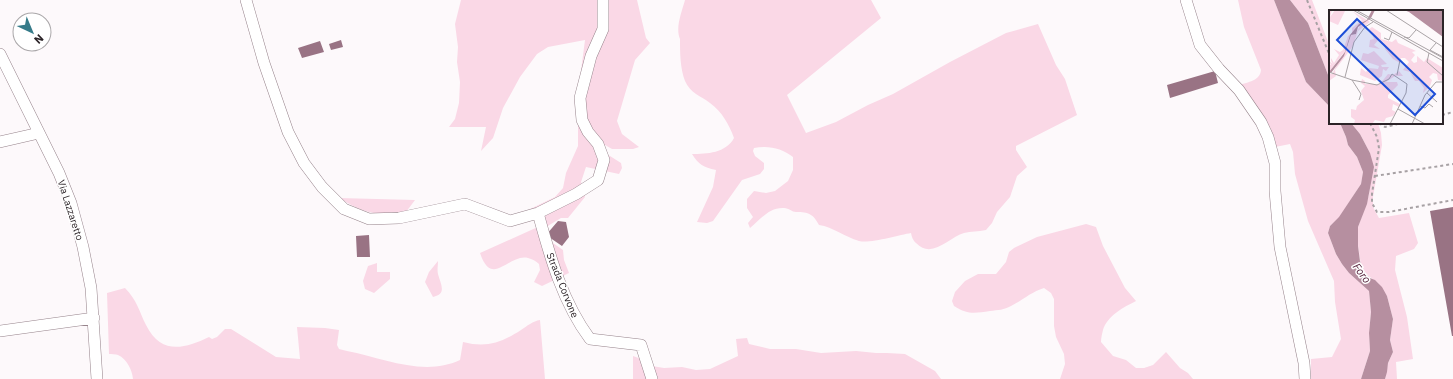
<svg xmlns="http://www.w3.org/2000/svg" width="1453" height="379" font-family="'IBM Plex Sans',sans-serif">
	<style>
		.green { fill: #fad8e6 }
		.water { fill: #b68fa0 }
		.building { fill: #997384 }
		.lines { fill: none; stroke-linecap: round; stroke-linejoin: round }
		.minor-casing { stroke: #96838b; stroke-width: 12 }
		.path { stroke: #a7a1a4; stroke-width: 2; stroke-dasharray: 3 3; stroke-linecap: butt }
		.minor { stroke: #fff; stroke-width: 11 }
		.labels { text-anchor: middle; stroke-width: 3; stroke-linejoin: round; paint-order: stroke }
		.street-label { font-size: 10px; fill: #2b2327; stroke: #fff }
		.water-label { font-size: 11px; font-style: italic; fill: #56233d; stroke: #fff }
		.inset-road { fill: none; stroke: #a9a3a6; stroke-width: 1 }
		.view { fill: #1d4ed8; fill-opacity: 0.15; stroke: #1d4ed8; stroke-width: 2 }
		.inset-edge { fill: none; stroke: #2b2327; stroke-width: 2 }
	</style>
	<rect width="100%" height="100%" fill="#fdf9fb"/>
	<path class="green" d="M461 0H637L646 38 650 43 635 60 617 121 622 134 639 147 633 149H612L605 145H594L598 152 610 156 621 163 622 168 619 174 586 167 581 182 585 197 568 218H561L546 227 550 241 563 250 564 260 569 273 542 286 534 282 540 270 539 264C536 261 532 259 528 258 509 253 492 289 480 253L540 226 537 215 522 213 555 197 563 188 566 173 578 146V94L585 40 548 47 537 54 520 77 503 108 493 138 481 151 486 127H449L455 119 459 103 460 82 457 62 458 47 455 24Z
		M685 0H871L881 18 787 95 806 133 836 122 868 105 893 94 950 62 1006 33 1038 24 1056 65 1065 79 1077 115 1016 146V150L1027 167 1017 176 1010 197 997 212 992 223 986 230C978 232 971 231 964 233 949 237 932 260 916 243 913 240 912 238 911 233 899 235 869 244 859 241 845 237 833 227 819 225 813 214 809 212 796 212 792 212 789 208 784 208 769 207 760 220 750 228L748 223 753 217 747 208V199L754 191 766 193 775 191 788 181 793 170V157C782 148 768 145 754 148L753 151 755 156 764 163V169L760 174 742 180 713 221 707 223 697 222 713 187 716 170C703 167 699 165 692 154 707 154 726 153 734 138 729 124 722 112 710 103 701 96 690 93 685 81 680 68 680 52 680 39 675 28 682 11 685 0Z
		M1238 0H1274L1306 82 1330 107V123H1340L1346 137 1348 145 1357 157 1363 172 1361 184 1339 218 1330 226 1328 233 1336 254 1342 264 1349 273 1369 291 1371 312 1369 333 1370 351 1361 379H1311V359L1332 357 1341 339 1335 302 1334 281 1308 221 1295 174 1293 152 1290 144 1275 147 1239 85C1248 82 1260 81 1261 70L1244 27Z
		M1290 0H1312L1330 47V80L1308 23Z
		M1351 123H1378L1381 133 1382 145 1373 197V207L1379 218 1409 213 1418 243 1414 249 1396 256 1395 270 1407 317 1413 359 1396 362 1397 379H1385L1388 363 1393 352 1390 340 1393 319 1387 296 1378 283 1366 274 1361 265 1358 246V227L1369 195 1370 184V153L1360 134Z
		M339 198 415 200 406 212C377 217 364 213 339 198Z
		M1086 224 1096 227 1103 246 1125 288 1136 301C1124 307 1107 316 1103 330 1102 334 1101 338 1101 342L1113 356 1126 360 1136 368H1144L1153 365 1166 352 1180 368 1188 373 1193 379H1060L1065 364 1064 354 1056 337 1054 326V299L1051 293 1044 288C1031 292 1023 300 1011 306 1004 310 998 310 990 311 975 313 968 315 954 306L952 301 955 292 965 281 978 274H996L1006 262 1009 252 1014 248 1037 237Z
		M438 261C438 266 437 270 438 274 441 285 447 294 433 297L425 282 429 272Z
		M377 263V272H390V279L374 293 365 289 363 281 368 266Z
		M125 288C137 300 139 311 146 325 161 355 184 349 209 337L212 339 217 337 225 329H231L276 357 300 359 297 327 325 328 339 330 337 345 339 349 347 351C383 358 424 377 460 360L463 342C486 348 501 343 521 330 527 326 533 321 540 320L545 379H133C132 370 127 359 118 355 116 354 111 354 109 354L107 293Z
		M747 338 749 344 770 349H796L821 353 856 351 876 353H887L905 354 935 371 941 379H633V356L644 360 652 366 664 368 682 367 696 370 710 369 738 356 736 339Z"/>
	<path class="water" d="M1274 0H1290L1308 23 1330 80V107L1306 82Z
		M1340 123H1351L1360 134 1370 153 1374 167 1367 204 1358 227V246L1360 261 1363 271 1370 278 1375 280 1382 287 1387 296 1393 319 1390 340 1393 352 1388 363 1387 372 1385 379H1361L1370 351 1369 333 1371 312 1369 291 1349 273 1342 264 1336 254 1328 233 1330 226 1339 217 1361 184 1363 172 1357 157 1348 145 1346 137Z"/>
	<path class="building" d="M341 40 343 47 331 50 329 44Z
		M320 41 324 52 302 58 298 48Z
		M1215 71 1218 83 1170 98 1167 85Z
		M1453 207V336H1452L1430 211Z
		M558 221 566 222 569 237 562 246 546 235Z
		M369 235 370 257H357L356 236Z"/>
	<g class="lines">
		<defs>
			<path id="minor" d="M246 0 264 63 288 132 304 163 322 187 344 209 369 219 399 218 465 204 510 221 538 213 576 194 598 180 604 160 598 144 588 132 582 120 580 98 591 56 603 29V0
				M1186 0 1200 45 1219 69 1239 90 1261 122 1268 137 1275 163V191L1280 247 1304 363 1305 379
				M0 54 59 173 71 203 83 247 91 288 97 379
				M0 142 39 133
				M538 213C550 257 563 303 590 339L641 345 652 379
				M0 331 94 318"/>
		</defs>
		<use href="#minor" class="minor-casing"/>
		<path class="path" d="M1307 0 1330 56
			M1442 115 1453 112
			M1370 123 1377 137 1379 148 1372 194V203L1377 212H1389L1453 200
			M1379 123 1385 127 1402 123
			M1375 176 1453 164"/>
		<use href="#minor" class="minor"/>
	</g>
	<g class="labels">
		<g class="street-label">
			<text transform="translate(71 210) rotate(72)" y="4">Via Lazzaretto</text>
			<text transform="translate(563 285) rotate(68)" y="4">Strada Corvone</text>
		</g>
		<g class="water-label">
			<text transform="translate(1362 273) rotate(53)" y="4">Foro</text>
		</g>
	</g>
	<g transform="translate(1329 10)">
		<rect width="114" height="114" fill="#fdf9fb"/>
		<path d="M3 0 1 7 6 0H22L16 1 9 15 0 11V1ZM23 1 38 10 30 14 27 21 21 25 17 41 22 25 27 24 31 15 39 10 41 12 29 21 24 36 6 60 7 66 0 71V63L3 64 16 41 0 62V55H2L0 51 4 54 2 51V48L5 53 10 45 5 39 11 42 14 40 19 26 23 23V18L33 10ZM43 17 52 23V29L63 32 67 29 69 33 87 41 83 42 86 45 82 50 85 53 88 52V46L95 52 98 48 114 58V71L109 70 108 64 104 63 100 67 103 70 101 76 94 83 95 78 90 71H86L81 62 74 60 80 52 76 48H72L71 53 64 49 56 39 55 33 50 29 45 35 51 39 40 37 41 30 45 29 42 21 39 20ZM45 41 58 54 52 55 53 57H60L57 61 54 59 53 66 46 71 31 65 32 58 37 62 40 58 49 59 50 56 32 50 34 43 39 44ZM70 61 74 66H66L57 72H68L69 75 59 85V88L71 94 70 97 64 94 63 100 67 102 64 106 57 108 55 112 46 110 43 114H25L26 110 22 107V99L27 100 28 96 35 90 32 81 36 76 32 73 33 69 36 71V74H51L59 64 64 65Z" fill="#fad8e6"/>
		<path d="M43 0H46L42 8 29 17 27 24 22 25 15 46 2 63 0 62 16 42 21 25 30 14 38 10ZM75 0H114V27L80 2Z" fill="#b68fa0"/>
		<path class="inset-road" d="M24 0 114 51M27 0 114 48M57 0 114 37M75 27 80 28 87 20M55 28 60 30 63 22M107 33 101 40 114 47M100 43 98 52 114 66M0 62 23 70 32 84 30 90M68 65 71 50M16 67 25 32 36 17 44 12M23 70 48 75 60 69 63 64 78 74 77 83 61 114M98 83 108 92M91 96 96 98 100 94 104 97M69 99 96 114M83 114 96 85 107 72H114"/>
		<path class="view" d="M28 9 106 84 86 105 8 30Z"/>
		<rect width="114" height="114" class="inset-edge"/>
	</g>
	<g transform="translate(32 32) rotate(136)"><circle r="19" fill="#ffffff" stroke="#aaa7a9"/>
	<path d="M0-3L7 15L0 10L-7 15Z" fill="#367b89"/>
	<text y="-6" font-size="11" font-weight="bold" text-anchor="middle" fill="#2b2327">N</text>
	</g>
</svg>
